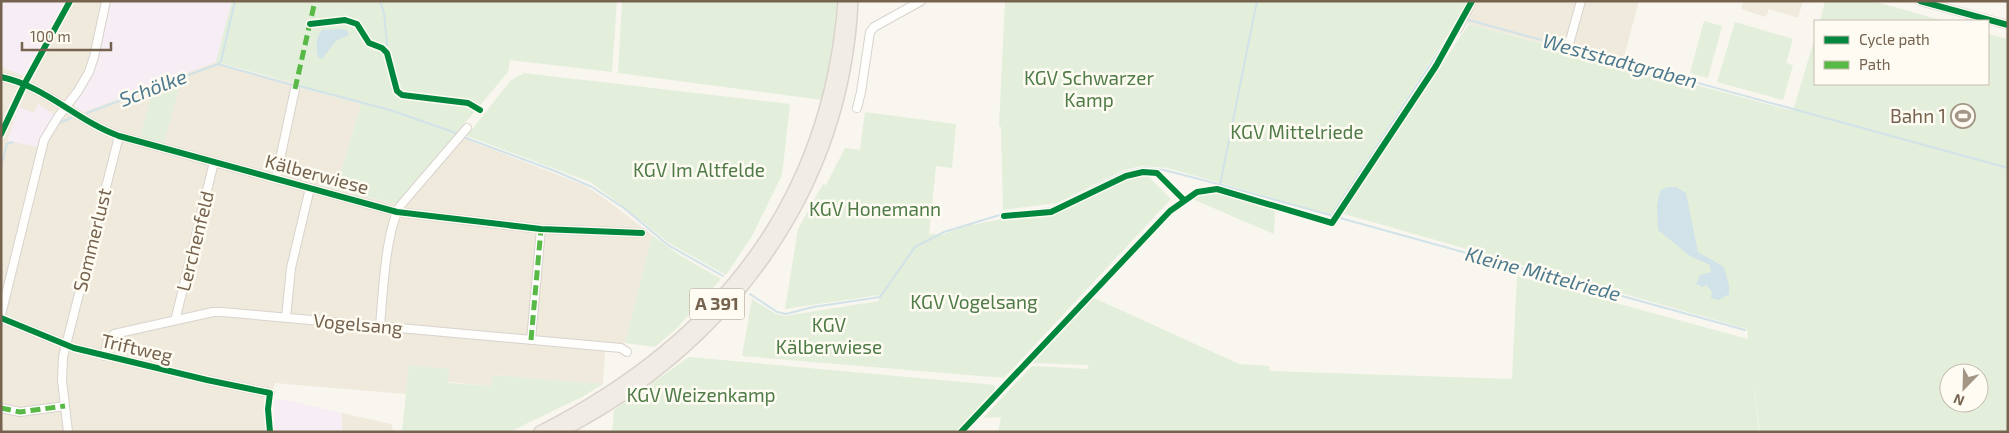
<svg xmlns="http://www.w3.org/2000/svg" width="2009" height="433" font-family="'Exo 2',sans-serif">
	<style>
		.residential { fill: #f0eadd }
		.education { fill: #f6eef4 }
		.green { fill: #e3efdb; fill-rule: evenodd }
		.water { fill: #d1e2e8 }
		.lines { fill: none; stroke-linecap: round; stroke-linejoin: round }
		.stream { stroke: #d1e2e8; stroke-width: 2 }
		.minor-casing { stroke: #d8d3cd; stroke-width: 10 }
		.highway-casing { stroke: #d9d3cc; stroke-width: 14 }
		.minor { stroke: #fefefd; stroke-width: 8 }
		.highway { stroke: #f1ece6; stroke-width: 11 }
		.quiet { stroke: #58b947; stroke-width: 5; stroke-dasharray: 10 5; stroke-linecap: butt }
		.cycleway-casing { stroke: #fefbf2; stroke-width: 9 }
		.cycleway { stroke: #00873e; stroke-width: 6 }
		.labels { text-anchor: middle; stroke-width: 5; stroke-linejoin: round; paint-order: stroke }
		.shield { fill: #fefbf2; stroke: #9f9180; stroke-width: 1 }
		.shield-label { font-size: 18px; font-weight: bold; fill: #76634f }
		.park-label { font-size: 19px; fill: #4e7b47; stroke: #fefbf2 }
		.poi-label { font-size: 19px; fill: #76634f; stroke: #fefbf2; text-anchor: end }
		.street-label { font-size: 19px; fill: #76634f; stroke: #fefbf2 }
		.water-label { font-size: 20px; font-style: italic; fill: #4c798e; stroke: #fefbf2 }
	</style>
	<rect width="100%" height="100%" fill="#f8f6ef"/>
	<path class="residential" d="M1 1H232L217 64 293 83 300 88 361 104 336 189 397 204 455 135 584 185 604 198 652 235 625 343 605 352 603 384 493 375 491 386 448 382 449 369 409 366 406 394 275 383 266 413 267 432H1Z
		M1472 1H1639L1622 64 1462 22Z
		M1744 1H1803L1798 18 1769 9 1766 17 1741 9Z
		M342 413 391 424 394 432H342Z"/>
	<path class="education" d="M1 1H67L27 77 1 67Z
		M111 1H232L216 62 81 113 75 108V103L90 79 98 62Z
		M38 104 55 115 44 131 38 147 7 141 19 107 34 113Z
		M281 399 342 413V432H275L273 401Z"/>
	<path class="green" d="M232 1H617L612 72 510 60 508 72 397 204 336 189 361 104 300 88 293 83 216 62Z
		M622 1H837L833 40 823 100 618 73Z
		M1005 1H1467L1453 27 1331 215 1168 168 1141 166 1124 170 1057 203 1003 210 1001 127 999 126Z
		M1825 1H1873L1944 21H1820Z
		M1704 21 1722 26 1708 78 1690 73Z
		M1735 22 1793 39 1786 63 1793 65 1783 100 1717 82Z
		M1469 24 1793 111 1815 37V84H1988V34L2008 39V432H1760L1753 379 1759 432H998L1001 417 983 418 1032 366 1089 369 1088 365 1033 363V362L1094 298 1239 364 1269 366 1270 371 1512 379 1517 276 1748 339 1747 329 1341 213ZM1949 373H1979V403H1949Z
		M524 73 790 104 782 175 752 236 726 275 669 243 620 204 590 182 467 136 510 81Z
		M181 81 164 143 140 137 152 92Z
		M865 112 956 124 952 168 936 166 929 234 942 235 972 223V225L1002 219 1051 214 1127 178 1146 174 1171 199 1004 378 742 356 752 299 776 314 785 316 879 301V295L785 309 798 229 823 184 826 185 845 148 860 150Z
		M1212 192 1275 209 1274 234 1190 198 1198 194Z
		M652 235 678 254 721 279 677 328 655 347 625 343Z
		M689 357 995 385V389L955 432H612L614 410Z
		M409 365 449 369 448 383 491 386 492 375 603 384 582 397 509 432H402Z"/>
	<path class="water" d="M340 29 347 30 349 35 336 41 322 59 318 57C316 47 315 38 322 30Z
		M1667 187H1676L1686 193 1698 252 1724 267 1729 285V294L1719 300 1711 298 1712 292 1707 285 1702 287 1696 284 1700 275 1711 272 1710 265 1690 256 1658 230 1657 205 1660 191Z"/>
	<g class="lines">
		<path class="stream" d="M380 1 384 13 387 43 386 47
			M1460 17 1468 1
			M1465 19 2008 168
			M218 64 292 85
			M218 64 221 61 235 1
			M299 86 390 110 456 133
			M87 113 218 64
			M59 123 71 118
			M466 138 555 171 592 187 624 208 668 245 723 276
			M1 166 7 144 13 142
			M1220 185 1257 1
			M1331 216 1461 18
			M1340 218 1745 330
			M750 294 777 312 786 314 813 307 880 297 915 247 944 232 1003 214 1052 208 1125 172 1143 168 1164 170 1203 180 1330 215"/>
		<defs>
			<path id="minor" d="M1920 1 2008 25
				M1458 29 1472 1
				M1569 44 1581 1
				M1 77C45 86 77 121 119 136L397 212 541 229 642 233
				M857 108 861 92 870 32 874 27 921 1
				M276 178 295 89
				M1 315 44 140 58 117 78 91 89 72 94 57 106 1
				M1 318 74 348 207 380 270 393
				M286 318 291 268 310 188
				M177 320 176 317 214 162
				M380 326C383 294 385 234 400 206L467 128
				M531 340 541 229
				M104 356 108 340 114 334 213 312H222L621 348 627 352
				M1 408 20 412 65 406
				M68 432 62 380 63 357 119 136"/>
			<path id="highway" d="M540 432C717 342 829 203 844 1
				M560 432C727 346 843 192 852 1"/>
		</defs>
		<use href="#minor" class="minor-casing"/>
		<use href="#highway" class="highway-casing"/>
		<use href="#minor" class="minor"/>
		<use href="#highway" class="highway"/>
		<path class="quiet" d="M295 89 315 1
			M531 340 541 229
			M1 408 20 412 65 406"/>
		<defs>
			<path id="cycleway" d="M1920 1 2008 25
				M310 24 345 20 357 24 369 43 382 48 387 53 397 91 402 95 468 103 480 110
				M1 77C45 86 77 121 119 136L397 212 541 229 642 233
				M1 134 25 83 70 1
				M1004 216 1051 212 1126 176 1143 172 1157 173 1184 200
				M1 318 74 348 207 380 270 393 268 409 270 432
				M961 432 1170 211 1197 192 1217 189 1332 223 1436 66 1472 1"/>
		</defs>
		<use href="#cycleway" class="cycleway-casing"/>
		<use href="#cycleway" class="cycleway"/>
	</g>
	<defs>
		<symbol id="stadium-ring" viewBox="-11 -11 22 22"><circle r="9.5" fill="#fefbf2" stroke="#a49687" stroke-width="1.5"/><path d="M0-5a6.5 5 0 1 0 0 10a6.5 5 0 1 0 0-10ZM-3.5-1.8h7v3.6h-7Z" fill="#a49687"/></symbol>
	</defs>
	<g fill-rule="evenodd">
		<use href="#stadium-ring" x="1949" y="102" width="28" height="28"/>
	</g>
	<g class="labels">
		<rect class="shield" x="689.5" y="288.5" width="55" height="31" rx="4"/>
		<g class="shield-label">
			<text x="717" y="310">A 391</text>
		</g>
		<g class="park-label">
			<text x="1089" y="85">KGV Schwarzer<tspan x="1089" dy="22">Kamp</tspan></text>
			<text x="1297" y="139">KGV Mittelriede</text>
			<text x="699" y="177">KGV Im Altfelde</text>
			<text x="875" y="216">KGV Honemann</text>
			<text x="974" y="309">KGV Vogelsang</text>
			<text x="829" y="332">KGV<tspan x="829" dy="22">Kälberwiese</tspan></text>
			<text x="701" y="402">KGV Weizenkamp</text>
		</g>
		<g class="poi-label">
			<text x="1946" y="123">Bahn 1</text>
		</g>
		<g class="street-label">
			<text transform="translate(317 174) rotate(15)" y="7">Kälberwiese</text>
			<text transform="translate(92 240) rotate(-76)" y="7">Sommerlust</text>
			<text transform="translate(195 241) rotate(-76)" y="7">Lerchenfeld</text>
			<text transform="translate(358 324) rotate(5)" y="7">Vogelsang</text>
			<text transform="translate(137 348) rotate(13)" y="7">Triftweg</text>
		</g>
		<g class="water-label">
			<text transform="translate(1620 61) rotate(15)" y="7">Weststadtgraben</text>
			<text transform="translate(153 88) rotate(-21)" y="7">Schölke</text>
			<text transform="translate(1543 274) rotate(15)" y="7">Kleine Mittelriede</text>
		</g>
	</g>
	<rect width="2009" height="433" fill="none" stroke="#76634f" stroke-width="5"/>
	<rect x="1814" y="20" width="175" height="65" fill="#fefbf2" stroke="#c8beb1"/>
	<rect x="1824" y="36" width="25" height="8" fill="#00873e" stroke="#c8beb1"/>
	<text x="1859" y="45" font-size="15" fill="#76634f">Cycle path</text>
	<rect x="1824" y="61" width="25" height="8" fill="#58b947" stroke="#c8beb1"/>
	<text x="1859" y="70" font-size="15" fill="#76634f">Path</text>
	<g transform="translate(1964 388) rotate(203)"><circle r="24" fill="#fefbf2" stroke="#c8beb1"/>
	<path d="M0-4L9 19L0 12L-9 19Z" fill="#a49687"/>
	<text y="-8" font-size="14" font-weight="bold" text-anchor="middle" fill="#76634f">N</text>
	</g>
	<path d="M22 42v8h89v-8" fill="none" stroke="#76634f" stroke-width="2.5"/>
	<text x="30" y="42" font-size="15" fill="#76634f" stroke="#fefbf2" stroke-width="4" paint-order="stroke">100 m</text>
</svg>
